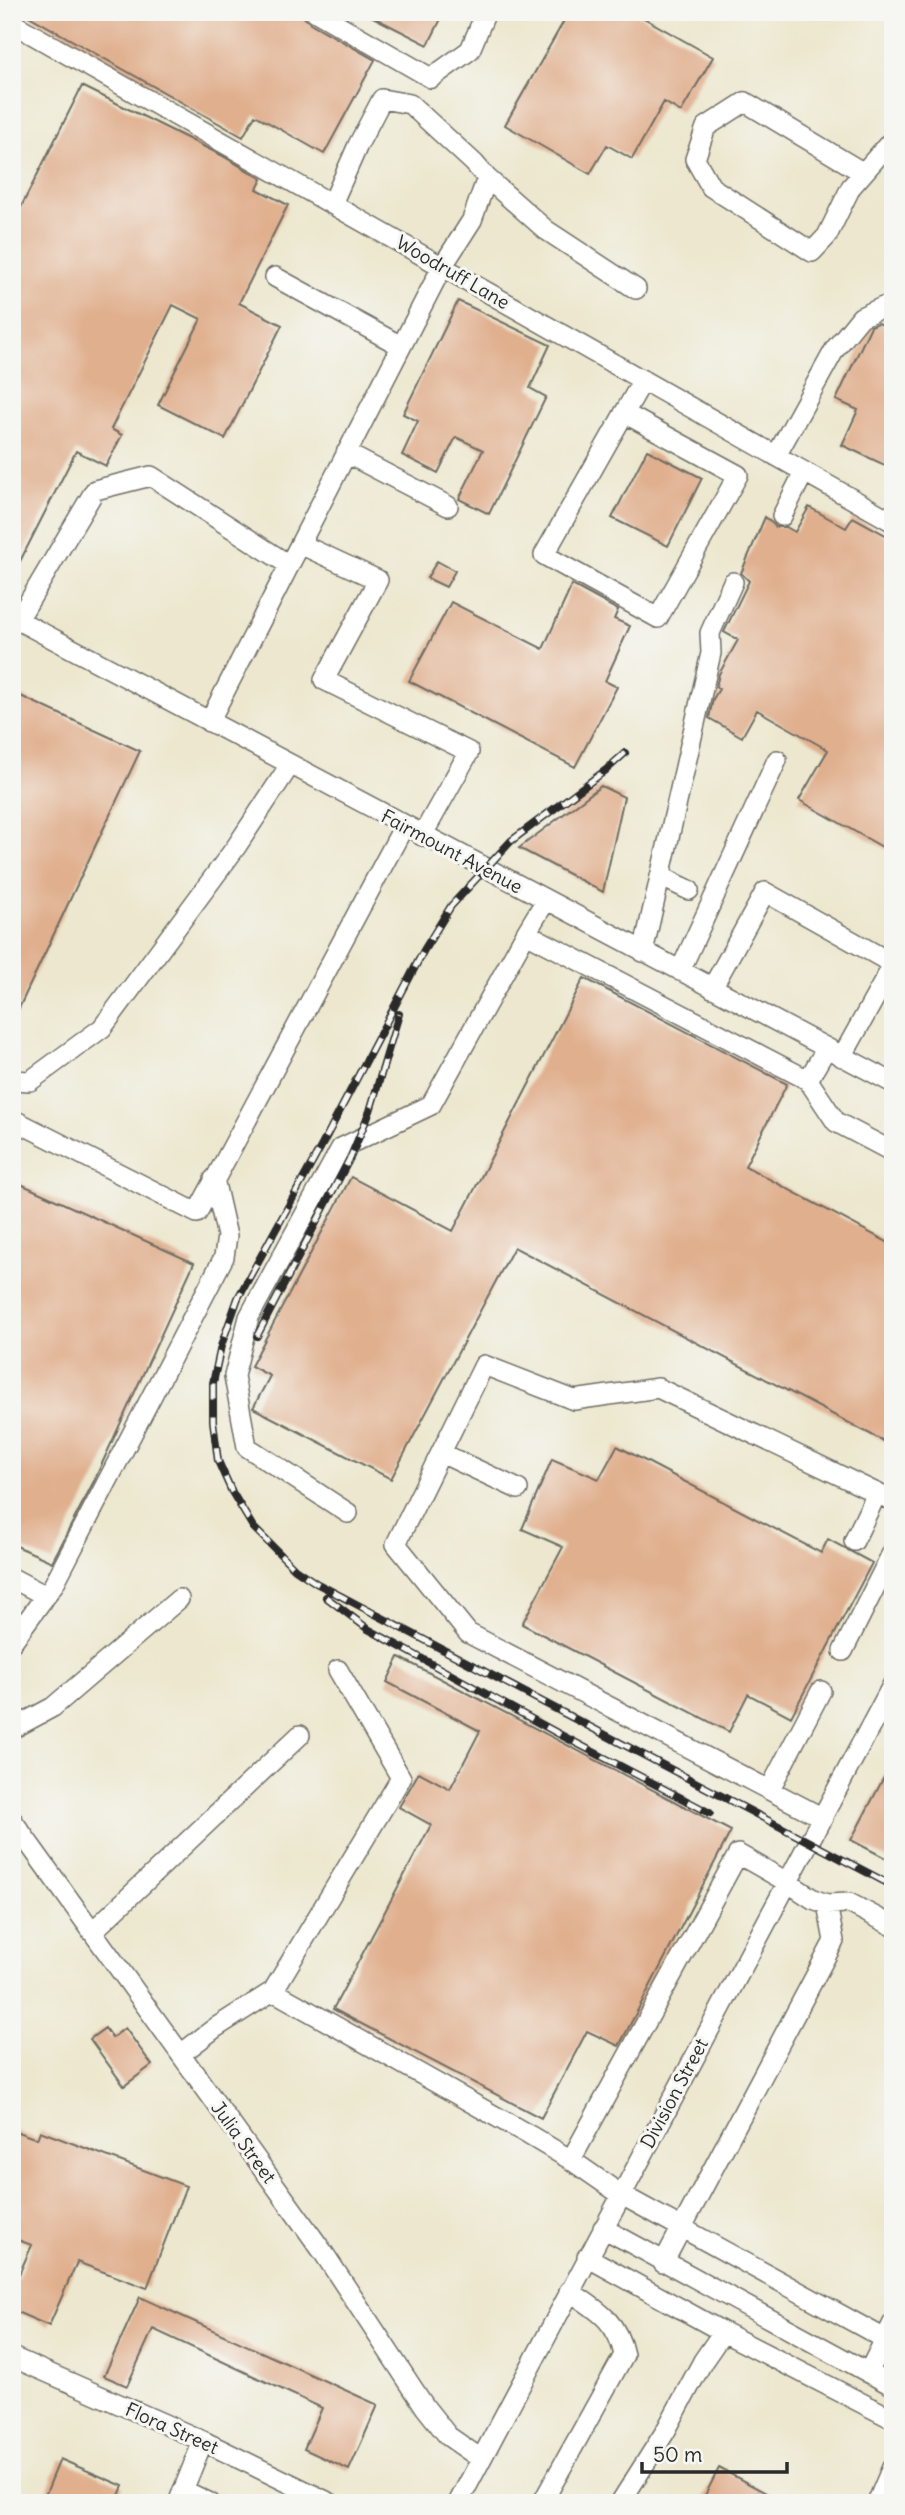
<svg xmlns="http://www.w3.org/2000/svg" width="905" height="2515" font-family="Delius,sans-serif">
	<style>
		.building { fill: #e0af8d }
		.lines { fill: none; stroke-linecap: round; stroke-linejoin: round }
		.minor-casing { stroke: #6f6d64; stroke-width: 22 }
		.minor { stroke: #fff; stroke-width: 19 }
		.rail-casing { stroke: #2b2b2b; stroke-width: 8 }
		.rail { stroke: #f6f6f2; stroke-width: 5; stroke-dasharray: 16; stroke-linecap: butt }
		.labels { text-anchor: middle; stroke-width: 6; stroke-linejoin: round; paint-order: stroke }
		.street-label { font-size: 19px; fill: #2b2b2b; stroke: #f6f6f2 }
	</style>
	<rect width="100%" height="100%" fill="#f6f6f2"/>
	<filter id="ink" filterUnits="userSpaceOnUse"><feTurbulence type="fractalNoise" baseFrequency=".0143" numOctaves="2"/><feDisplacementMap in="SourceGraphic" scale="14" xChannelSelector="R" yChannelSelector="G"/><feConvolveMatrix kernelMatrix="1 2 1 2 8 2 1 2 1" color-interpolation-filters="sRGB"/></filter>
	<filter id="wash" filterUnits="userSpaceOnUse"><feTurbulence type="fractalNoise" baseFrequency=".00686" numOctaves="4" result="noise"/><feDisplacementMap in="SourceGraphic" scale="28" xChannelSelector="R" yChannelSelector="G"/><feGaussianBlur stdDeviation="1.57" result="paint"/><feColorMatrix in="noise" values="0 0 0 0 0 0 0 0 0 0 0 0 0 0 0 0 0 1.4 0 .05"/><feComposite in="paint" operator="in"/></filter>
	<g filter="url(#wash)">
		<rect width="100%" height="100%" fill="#ece7ce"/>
		<g id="blocks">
			<path class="building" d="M22 12H298L310 23 375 60 324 154 255 115 243 137Z
				M363 12H427L441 19 428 45Z
				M569 12H633L713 57 681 112 664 102 632 159 607 145 590 174 505 125Z
				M82 86 221 155 262 179 257 189 288 205 239 303 282 325 225 439 158 405 201 319 173 305 111 429 122 435 106 466 76 451 12 577V225Z
				M458 301 550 345 530 388 546 397 489 514 459 499 483 450 456 437 438 473 402 455 418 421 403 414Z
				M878 323 893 329V469L842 445 858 410 836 400 871 326Z
				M647 450 702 478 668 546 612 518Z
				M809 507 846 528 853 517 893 539V853L799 800 828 750 757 710 742 737 709 718 713 699 719 689 716 687 719 674 738 640 724 632 749 581 741 573 765 517 776 527H786L795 532Z
				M437 561 455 571 446 587 427 578Z
				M572 585 618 610 614 619 630 626 605 681 617 687 575 767 409 681 451 602 543 649Z
				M12 692 140 751 12 1023Z
				M601 786 624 797 603 892 519 848Z
				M584 978 787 1084 745 1166 893 1245V1446L514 1247 391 1479 253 1408 270 1376 251 1366 351 1177 453 1231Z
				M12 1180 194 1263 94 1481 52 1562 12 1544Z
				M617 1446 821 1553 828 1539 872 1563 791 1717 748 1694 729 1732 522 1624 563 1547 522 1529 552 1459 599 1479Z
				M399 1657 731 1831 619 2046 587 2031 541 2118 333 2009 431 1825 399 1807 419 1772 450 1789 480 1731 387 1682Z
				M893 1760V1862L851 1840Z
				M105 2028 112 2038 125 2028 152 2065 124 2086 90 2039Z
				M12 2130 37 2139 40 2131 186 2186 147 2288 77 2262 49 2326 12 2310V2290L32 2245 12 2238Z
				M140 2297 378 2405 349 2470 304 2449 322 2408 153 2329 127 2386 104 2376Z
				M60 2459 123 2486 116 2503H42Z
				M719 2468 785 2503H701Z"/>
		</g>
	</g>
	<g filter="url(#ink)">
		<use href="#blocks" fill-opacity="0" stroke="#6f6d64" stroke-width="2"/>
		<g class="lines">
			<defs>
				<path id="minor" d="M316 12 431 78 470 50 486 12
					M12 23 893 522
					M862 172 745 102 706 127 695 159 711 187 812 252 827 236 851 187 893 139
					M487 178 546 230 636 289
					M275 277 401 346
					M624 413 738 475 658 618 544 555 643 380
					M346 453 448 506
					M776 456 835 349 861 317 883 307 893 309
					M782 516 804 472
					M300 544 378 580 324 680 469 752 422 836
					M12 617 893 1083
					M18 620 95 490 151 476 289 565
					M209 722 442 267 472 220 487 178 474 163 410 104 382 99 358 145 332 204
					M660 876 689 890
					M546 900 526 933 808 1080
					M643 952 711 653 710 633 733 582
					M680 971 777 760
					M712 988 765 892 893 964
					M826 1049 808 1080 836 1122 893 1152
					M842 1057 893 965
					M12 1080 30 1081 102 1028 236 847 290 765
					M12 1119 197 1213 404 826
					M441 1453 518 1489
					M348 1513 247 1447 234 1376 249 1317 341 1148 431 1105 526 933
					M854 1541 877 1493
					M12 1578 46 1596
					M12 1642 54 1584 224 1257 227 1236 214 1179
					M843 1651 893 1551
					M12 1729 53 1707 179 1599
					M770 1789 821 1691
					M823 1818 468 1633 396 1544 484 1365 574 1400 658 1388 893 1501
					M12 1820 323 2252 425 2407 448 2436 481 2459
					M827 1904 849 1903 893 1926
					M92 1932 300 1735
					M273 1991 529 2135 571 2160 620 2194 885 2339
					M181 2054 215 2028 273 1991 401 1778 338 1670
					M571 2160 738 1854 787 1882 813 1899 827 1904 834 1941 663 2263
					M603 2228 893 2386
					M587 2257 723 2332 703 2361 665 2432 620 2503
					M723 2332 893 2419
					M12 2357 203 2441 330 2503
					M868 2373 893 2323
					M183 2490 210 2503
					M178 2503 203 2441
					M458 2503 893 1684
					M542 2503 624 2355C617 2320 597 2310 569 2291
					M877 2503 893 2465"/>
			</defs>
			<use href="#minor" class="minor-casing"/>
			<use href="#minor" class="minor"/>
			<defs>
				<path id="rail" d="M625 753 606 770 511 841 451 906 424 950 322 1145 238 1298 221 1346 213 1383V1421L218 1461 232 1492 253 1527 295 1569 316 1583 893 1886
					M257 1336 351 1156 370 1111 399 1014
					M326 1597 368 1629 559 1734 710 1813"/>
			</defs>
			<use href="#rail" class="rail-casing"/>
			<use href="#rail" class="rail"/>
		</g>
	</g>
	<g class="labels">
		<g class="street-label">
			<text transform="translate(453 272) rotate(30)" y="7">Woodruff Lane</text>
			<text transform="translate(452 851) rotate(28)" y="7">Fairmount Avenue</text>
			<text transform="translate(674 2093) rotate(-62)" y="7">Division Street</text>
			<text transform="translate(244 2142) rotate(54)" y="7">Julia Street</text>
			<text transform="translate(172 2428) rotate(24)" y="7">Flora Street</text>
		</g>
	</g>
	<rect width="905" height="2515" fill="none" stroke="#f6f6f2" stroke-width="42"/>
	<path d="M642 2462v10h145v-10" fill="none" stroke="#2b2b2b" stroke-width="3.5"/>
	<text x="653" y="2462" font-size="21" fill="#2b2b2b" stroke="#f6f6f2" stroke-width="5" paint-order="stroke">50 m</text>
</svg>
